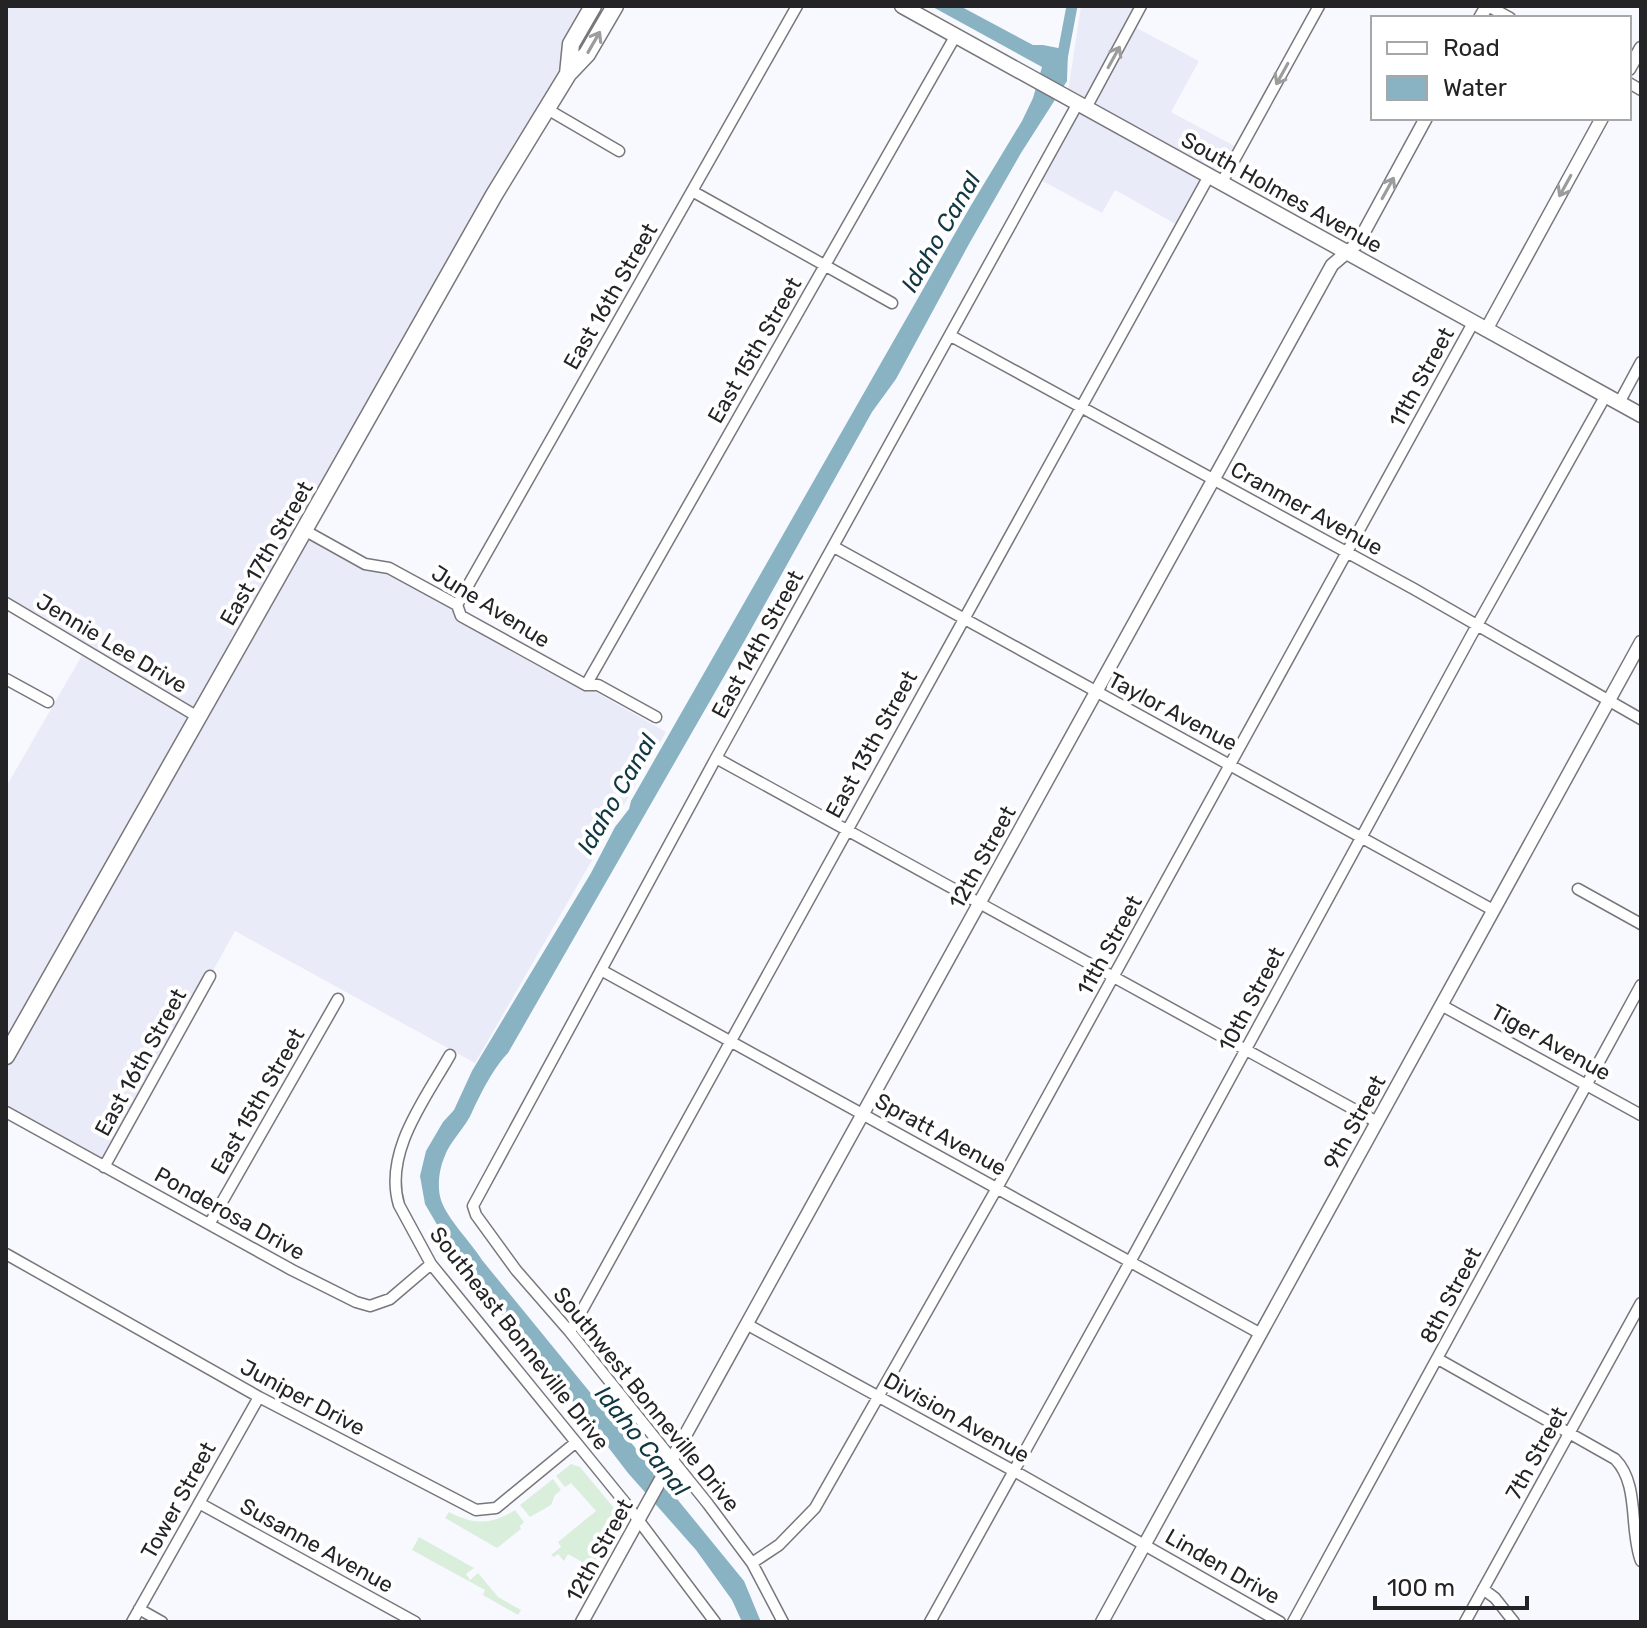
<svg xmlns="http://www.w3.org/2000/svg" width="1647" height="1628" font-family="Rubik,sans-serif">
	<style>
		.built { fill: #eaebf8 }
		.green { fill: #daeedc }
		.water { fill: #89b3c3 }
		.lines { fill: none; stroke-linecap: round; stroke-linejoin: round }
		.canal { stroke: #89b3c3; stroke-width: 11 }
		.minor-casing { stroke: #77777c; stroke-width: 13 }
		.tertiary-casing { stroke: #77777c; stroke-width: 15 }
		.secondary-casing { stroke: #77777c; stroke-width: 17 }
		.primary-casing { stroke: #77777c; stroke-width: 19 }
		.minor { stroke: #fff; stroke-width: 10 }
		.tertiary { stroke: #fff; stroke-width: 12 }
		.secondary { stroke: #fff; stroke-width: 14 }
		.primary { stroke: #fff; stroke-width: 16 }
		.oneway { stroke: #9c9c9d }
		.labels { text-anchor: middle; stroke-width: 8; stroke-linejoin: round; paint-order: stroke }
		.street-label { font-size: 22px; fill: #242426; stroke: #fff }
		.water-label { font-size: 24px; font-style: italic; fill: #103743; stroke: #fff }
	</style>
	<rect width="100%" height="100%" fill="#f8f9fe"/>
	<path class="built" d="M6 6H607L304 530 365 564 457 605 462 616 666 732 475 1063 235 931 104 1167 6 1112V787L85 650 6 603Z
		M1081 6H1137L1131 25 1199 61 1171 112 1240 149 1222 182 1209 176 1181 227 1115 190 1102 213 1037 178 1078 104 1067 98Z"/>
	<path class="green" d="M571 1464 580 1467 623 1519 588 1585 585 1579 591 1567 568 1554 564 1561 558 1554 554 1557 551 1555 561 1547 558 1542 596 1511 571 1483 565 1487 556 1476Z
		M553 1479 561 1490 555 1495 551 1505 530 1517 520 1505Z
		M515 1510 524 1522 520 1526 521 1529 497 1548 445 1518 449 1512C474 1525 491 1525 515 1510Z
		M419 1537 474 1568 466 1574 470 1580 478 1573 498 1597 521 1610 518 1615 483 1595 485 1590 412 1550Z"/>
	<path class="water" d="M931 6H960L1033 45H1043L1068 50 1067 81 1021 153 969 244 896 379 872 412 745 640 508 1053C494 1067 481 1093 473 1110 466 1128 450 1140 444 1158 439 1170 437 1188 441 1200 447 1219 471 1242 482 1260L744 1581 761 1622H742L732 1600 696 1550 628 1473 575 1404 522 1342 505 1317 494 1309 485 1298 480 1287 457 1259 425 1204 420 1176 426 1151 443 1122 454 1110 472 1071 591 873 615 827 629 809 631 801 970 207 1022 121 1033 98 1042 67Z"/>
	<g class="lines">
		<path class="canal" d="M1061 64 1072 6"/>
		<defs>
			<path id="minor" d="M1488 6 1510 18
				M1629 83 1641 90
				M1086 108 1141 6
				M547 109 619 151
				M1222 182 1319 6
				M692 191 892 303
				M951 336 1414 589 1641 719
				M1619 403 1641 362
				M304 530 365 564 389 568 457 605 461 616 586 685H598L656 717
				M834 547 1493 910
				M6 603 198 717
				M457 605 797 6
				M6 679 48 702
				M586 685 956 35
				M716 758 1377 1122
				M1578 889 1641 924
				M601 970 1261 1334
				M1441 1005 1641 1115
				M450 1055C426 1098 383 1152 399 1205L431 1264 627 1505 715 1622
				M6 1112 292 1270 356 1302 370 1306 390 1299 431 1264
				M104 1167 210 976
				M210 1223 338 999
				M6 1254 259 1397 476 1510 496 1508 575 1443
				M748 1325 1023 1476 1280 1622
				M570 1332 1209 176
				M1438 1359 1615 1459C1640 1484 1629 1530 1641 1561
				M199 1503 415 1622
				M752 1563 779 1545 815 1508 997 1188 1473 323
				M1483 1589 1495 1598 1514 1622
				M139 1609 162 1622
				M132 1622 259 1397
				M783 1622 752 1563 708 1504 570 1332 516 1270 476 1215 473 1206 716 758 1078 103
				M930 1622 1136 1251 1471 636 1606 395
				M1293 1622 1641 985
				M1465 1622 1641 1303"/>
			<path id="tertiary" d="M1480 18 1487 6
				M1629 69 1641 48
				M1486 330 1602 118
				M582 1622 1332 265 1358 243 1426 118
				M1102 1622 1641 642"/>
			<path id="secondary" d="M902 6 1641 415"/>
			<path id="primary" d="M568 74 571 44 593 6
				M6 1056 494 195 568 74 587 54 615 6"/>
		</defs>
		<use href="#minor" class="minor-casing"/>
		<use href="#tertiary" class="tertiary-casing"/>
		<use href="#secondary" class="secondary-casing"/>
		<use href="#primary" class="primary-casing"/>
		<use href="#minor" class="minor"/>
		<use href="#tertiary" class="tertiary"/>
		<use href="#secondary" class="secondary"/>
		<use href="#primary" class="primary"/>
	</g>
	<defs><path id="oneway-shaft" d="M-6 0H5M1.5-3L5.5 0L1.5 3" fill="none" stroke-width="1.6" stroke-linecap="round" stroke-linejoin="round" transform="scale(2)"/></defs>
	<g class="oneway">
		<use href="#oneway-shaft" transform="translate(594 42) rotate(-60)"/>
		<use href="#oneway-shaft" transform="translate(1114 57) rotate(-61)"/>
		<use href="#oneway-shaft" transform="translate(1282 74) rotate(119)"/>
		<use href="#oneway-shaft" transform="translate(1565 186) rotate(119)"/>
		<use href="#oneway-shaft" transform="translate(1388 188) rotate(-61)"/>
	</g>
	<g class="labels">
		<g class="street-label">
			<text transform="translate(1282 192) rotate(29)" y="8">South Holmes Avenue</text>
			<text transform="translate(610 296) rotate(-60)" y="8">East 16th Street</text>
			<text transform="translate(754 350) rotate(-60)" y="8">East 15th Street</text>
			<text transform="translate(1421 377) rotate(-61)" y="8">11th Street</text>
			<text transform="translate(1307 508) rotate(29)" y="8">Cranmer Avenue</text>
			<text transform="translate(266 553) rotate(-60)" y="8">East 17th Street</text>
			<text transform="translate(491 606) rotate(32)" y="8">June Avenue</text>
			<text transform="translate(112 643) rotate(31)" y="8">Jennie Lee Drive</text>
			<text transform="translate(757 644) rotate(-61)" y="8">East 14th Street</text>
			<text transform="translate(1173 711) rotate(28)" y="8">Taylor Avenue</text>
			<text transform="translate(871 744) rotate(-61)" y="8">East 13th Street</text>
			<text transform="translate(982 857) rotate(-61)" y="8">12th Street</text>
			<text transform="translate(1109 945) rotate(-61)" y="8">11th Street</text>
			<text transform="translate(1251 999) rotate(-62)" y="8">10th Street</text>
			<text transform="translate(1551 1042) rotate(29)" y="8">Tiger Avenue</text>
			<text transform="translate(140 1062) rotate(-61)" y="8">East 16th Street</text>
			<text transform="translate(257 1101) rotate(-60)" y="8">East 15th Street</text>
			<text transform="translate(1354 1122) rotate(-61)" y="8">9th Street</text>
			<text transform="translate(941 1134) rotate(29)" y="8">Spratt Avenue</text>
			<text transform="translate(230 1213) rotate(29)" y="8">Ponderosa Drive</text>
			<text transform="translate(1450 1295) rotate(-62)" y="8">8th Street</text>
			<text transform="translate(520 1338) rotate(52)" y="8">Southeast Bonneville Drive</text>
			<text transform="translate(303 1397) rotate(28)" y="8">Juniper Drive</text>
			<text transform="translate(647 1399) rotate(51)" y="8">Southwest Bonneville Drive</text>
			<text transform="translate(957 1417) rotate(29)" y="8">Division Avenue</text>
			<text transform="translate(1536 1453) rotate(-61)" y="8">7th Street</text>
			<text transform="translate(178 1500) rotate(-61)" y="8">Tower Street</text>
			<text transform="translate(317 1545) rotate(29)" y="8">Susanne Avenue</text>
			<text transform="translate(599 1550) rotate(-61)" y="8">12th Street</text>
			<text transform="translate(1223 1566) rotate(30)" y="8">Linden Drive</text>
		</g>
		<g class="water-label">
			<text transform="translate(941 232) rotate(-60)" y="8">Idaho Canal</text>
			<text transform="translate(617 794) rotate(-60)" y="8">Idaho Canal</text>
			<text transform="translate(642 1441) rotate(51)" y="8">Idaho Canal</text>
		</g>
	</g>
	<rect width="1647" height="1628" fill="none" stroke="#242426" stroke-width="16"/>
	<rect x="1371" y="16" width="260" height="104" fill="#ffffff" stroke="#a7a7a8" stroke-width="2"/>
	<rect x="1387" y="42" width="40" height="12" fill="#ffffff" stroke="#a7a7a8" stroke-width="2"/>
	<text x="1443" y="56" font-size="24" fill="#242426">Road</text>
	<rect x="1387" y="76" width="40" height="24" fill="#89b3c3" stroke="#a7a7a8" stroke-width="2"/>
	<text x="1443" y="96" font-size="24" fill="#242426">Water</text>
	<path d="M1375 1596v12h152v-12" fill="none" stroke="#242426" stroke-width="4"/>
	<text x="1387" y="1596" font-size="24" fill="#242426" stroke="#ffffff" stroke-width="6" paint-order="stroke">100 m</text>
</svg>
